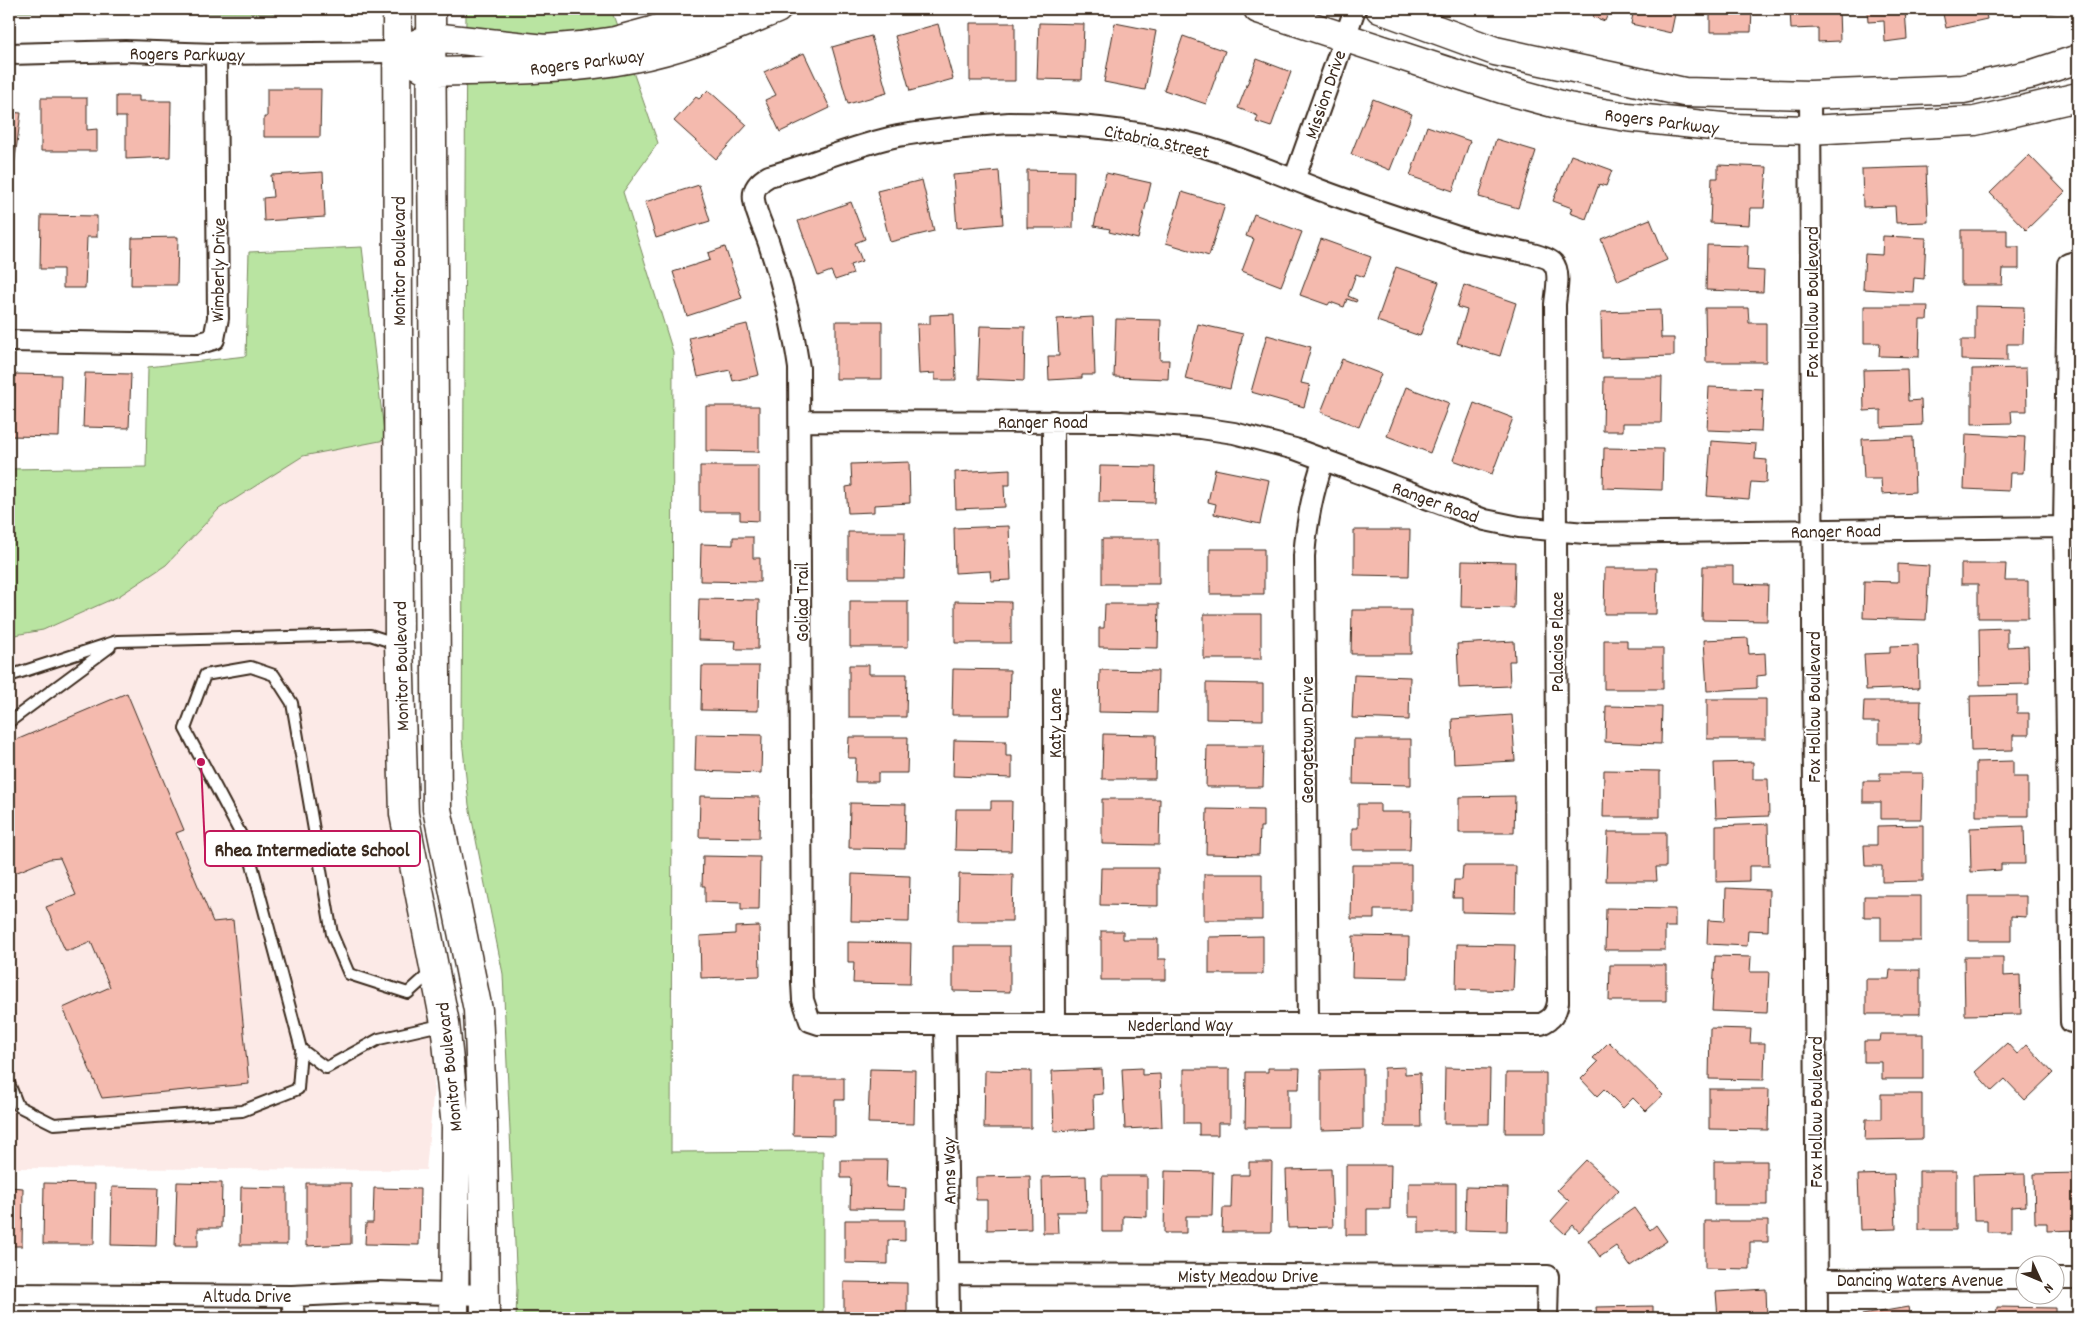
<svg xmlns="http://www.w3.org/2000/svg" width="2087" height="1327" font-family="Dekko,sans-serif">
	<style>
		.built { fill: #fceae7 }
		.green { fill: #b9e4a1; stroke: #7a8760 }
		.building { fill: #f4baae; stroke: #3b2a1e }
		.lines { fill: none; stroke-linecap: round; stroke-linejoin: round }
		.lane-casing { stroke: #3b2a1e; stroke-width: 14 }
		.street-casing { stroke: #3b2a1e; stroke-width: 24 }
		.secondary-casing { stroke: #3b2a1e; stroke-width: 31 }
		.lane { stroke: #fff; stroke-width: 10 }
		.street { stroke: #fff; stroke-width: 20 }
		.secondary { stroke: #fff; stroke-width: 28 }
		.labels { text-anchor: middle; stroke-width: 4; stroke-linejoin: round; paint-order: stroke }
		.street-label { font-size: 19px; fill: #3b2a1e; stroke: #fff }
		.leader { fill: none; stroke: #c2185b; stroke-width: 2 }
		.callout-dot { fill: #c2185b; stroke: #fff; stroke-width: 2 }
		.callout { fill: #fff; stroke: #c2185b; stroke-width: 2 }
		.callout-label { font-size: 20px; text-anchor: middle; font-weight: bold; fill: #3b2a1e }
	</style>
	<rect width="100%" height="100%" fill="#fff"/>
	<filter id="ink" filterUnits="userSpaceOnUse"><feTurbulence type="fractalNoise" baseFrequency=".02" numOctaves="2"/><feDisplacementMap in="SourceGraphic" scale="10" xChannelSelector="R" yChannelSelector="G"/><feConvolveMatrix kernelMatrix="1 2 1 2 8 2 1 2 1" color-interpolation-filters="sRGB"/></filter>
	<g filter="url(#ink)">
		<path class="built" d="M385 440 419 943 433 1039 434 1086 426 1170 9 1168V636L43 630 119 596 166 565 219 509 303 456Z"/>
		<path class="green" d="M9 9H363V14L9 12Z
			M466 9H611L658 143 623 192 673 352 671 1152 823 1151V1318H516L517 1288 503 974 469 805 462 739Z
			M362 247 385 440 303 456 219 509 166 565 119 596 43 630 9 636V469L146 467 148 367 246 356 249 252Z"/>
		<path class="building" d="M1589 9H1610L1605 21 1593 17 1595 11Z
			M1634 9H1676L1671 33 1631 24Z
			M1710 9H1752L1751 32H1710Z
			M1790 9H1839L1840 41 1818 42V28L1791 29Z
			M1867 9H1905L1907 39 1885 42 1884 21 1868 22Z
			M1942 9H1985L1987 19 1946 28Z
			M2040 9H2066V10L2041 14Z
			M970 23H1015V81H970Z
			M1039 23 1084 24 1082 80 1037 79Z
			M1115 23 1156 31 1145 90 1104 82Z
			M938 24 953 79 910 91 895 36Z
			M871 36 887 93 848 104 832 47Z
			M1183 36 1225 51 1206 104 1164 90Z
			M804 53 830 108 780 132 765 100 776 95 764 72Z
			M1257 59 1291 72 1271 127 1256 122 1258 116 1238 108Z
			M267 89H321L320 137H264V117H267Z
			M708 90 747 125 716 159 674 121 696 97 699 99Z
			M116 96H139V101H171L170 157 126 159V117H116Z
			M41 98H87V130L97 129V151H41Z
			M1373 99 1412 114 1390 170 1351 154Z
			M9 112 21 113 14 166H9Z
			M1427 126 1470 141 1453 191 1410 176Z
			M1496 139 1536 151 1518 208 1479 197Z
			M1571 155 1612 170 1606 186 1599 184 1586 219 1570 213 1572 208 1553 201Z
			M2029 155 2065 192 2026 230 1990 193Z
			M1718 165 1767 167 1764 208H1750L1749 225 1710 223 1712 178H1718Z
			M1926 167 1928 222 1896 223 1895 206 1863 207 1862 169Z
			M1027 170 1074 171 1073 228H1027Z
			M999 171 1003 224 957 228 953 175Z
			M323 172 325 217 264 221 263 198 273 197 271 175Z
			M1106 173 1151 183 1138 239 1109 232 1110 229 1094 226Z
			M922 180 934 231 890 242 877 191Z
			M699 185 710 221 656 238 645 202Z
			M1182 192 1225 205 1209 256 1166 243Z
			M851 202 865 239 855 243 862 261 850 265 853 274 835 280 831 271 818 276 798 221Z
			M1254 214 1302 232 1281 286 1242 271 1254 239 1246 236Z
			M41 215 97 216V237H87L85 288H63V269H40Z
			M1650 219 1667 260 1618 281 1601 239Z
			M9 222H11L14 284H9Z
			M1961 230H2007V247H2019V269H2003L2002 285H1961Z
			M1883 236 1926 238 1924 279 1914 278 1913 292 1863 289 1865 254 1882 255Z
			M178 237 177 285H131L132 238Z
			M1321 239 1371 257 1364 277 1356 274 1348 296 1357 300 1356 302 1347 299 1344 307 1330 302 1328 305 1300 295Z
			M1707 245 1748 246 1747 270 1764 271 1763 292 1706 290Z
			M725 247 742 298 687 316 673 272 710 260 708 253Z
			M1396 267 1439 282 1420 336 1377 321Z
			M1464 285 1516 303 1500 356 1457 343 1467 310 1457 307Z
			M1864 306H1928L1927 320H1920L1919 357 1879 356 1880 343H1864Z
			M1975 306 2024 307 2023 344H2007V361L1961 360V340H1975Z
			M1705 308H1748L1749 323H1766V362H1706Z
			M1660 310 1661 338H1674V356L1602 358 1601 312Z
			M954 314 956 380H935V373L919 374 917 324H930V315Z
			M1093 317 1095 375H1082V378L1049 380 1048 356H1059L1057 319Z
			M1116 319 1161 320 1160 360H1169L1168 379 1114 377Z
			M836 321H882V379H836Z
			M747 324 759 375 733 381 730 370 698 377 689 338Z
			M1198 324 1243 334 1230 389 1185 379Z
			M980 326 1025 327 1024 381 978 379Z
			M1267 335 1311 347 1301 383 1310 385 1304 407 1251 392Z
			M1342 359 1381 374 1359 427 1321 412Z
			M2026 368 2027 411H2011L2012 423 1972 424V369Z
			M1907 369 1908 401 1921 400 1922 425 1881 427V410L1864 411 1863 370Z
			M85 373 131 374 129 428 83 427Z
			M15 374 61 375 59 437 9 436V415H14Z
			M1604 377H1662L1661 423H1623V431H1603Z
			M1406 387 1449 403 1430 453 1387 436Z
			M1709 387 1763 389 1761 432 1707 430Z
			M1474 403 1513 418 1492 474 1453 460Z
			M706 406H759V452L706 451Z
			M1966 434 2025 437 2023 473H2010L2009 491 1964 489Z
			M1913 437 1915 492 1882 494 1881 479H1864L1862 439Z
			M1711 441 1756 444 1755 459 1767 460 1766 483 1751 482 1749 499 1707 496Z
			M1604 448 1663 449 1662 490 1603 488Z
			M909 462 910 503 874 505V512L848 513 846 487 852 486 851 464Z
			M700 466H759V521L740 520V512H700Z
			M1100 466 1156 467 1155 503 1099 502Z
			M1010 469V485H1004L1005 507 956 509 955 472Z
			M1215 469 1269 480 1260 524 1214 514 1216 504 1208 502Z
			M1009 526 1011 580 991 581 990 571 955 573 954 528Z
			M1354 530H1410L1409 576 1354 575Z
			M848 532H905L904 578H848Z
			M733 537H753V558H760V582L700 581 701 544 733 545Z
			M1102 539H1159V584H1102Z
			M1210 549H1264V594H1210Z
			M1462 561 1515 562 1514 608 1461 607Z
			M1898 564 1929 566 1926 620 1863 618 1864 581 1898 582Z
			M1961 564H2006L2005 581H2028V618H1978V584H1961Z
			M1703 566H1733V584L1768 585 1767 621 1702 620Z
			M1605 568H1657L1656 614H1604Z
			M699 599 759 600 758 649H735L736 641 698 640Z
			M850 601H908V647H850Z
			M955 601 1011 602V643H955Z
			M1105 604H1159L1158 648 1099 647V628H1104Z
			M1352 610H1411V654H1351Z
			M1204 614H1261V659H1204Z
			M2007 628V647L2028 646 2029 684 1980 685 1979 629Z
			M1748 638 1749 654 1765 653 1766 675 1757 676V688L1707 691 1704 640Z
			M1604 640H1627V648H1663V689H1604Z
			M1514 641 1515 661H1509L1510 686 1459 688 1457 644Z
			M1918 645 1919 688 1866 690 1864 654 1890 653V646Z
			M849 665H869V674H907L906 717H849Z
			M702 666H759L758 711 701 710Z
			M953 669 1010 670 1009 715H952Z
			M1100 670 1158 671 1157 713 1099 712Z
			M1354 675 1410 677 1409 720 1352 718Z
			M1206 683 1263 684V720L1206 719Z
			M127 693 184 830 176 833 213 922 233 920 249 1084 102 1098 63 1008 110 987 91 942 72 950H65L46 907 76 895 60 858 49 859 15 873 9 857V743Z
			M2017 695V713H2029V735H2013V750L1971 751 1970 696Z
			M1707 699H1766V739H1707Z
			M1864 701H1921L1920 744H1879V722H1863Z
			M1606 706 1662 707 1661 744 1605 742Z
			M1512 715 1515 761 1454 764 1452 719Z
			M696 734 762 735 761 773 695 771Z
			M1103 734 1156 735 1155 779H1102Z
			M849 737H908L907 773H878V782H855L856 758H848Z
			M1354 739H1411V785L1353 784Z
			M954 740 1006 741V756H1012V778L953 776Z
			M1207 746H1264L1263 787H1206Z
			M2013 761V777H2028V816H1976V762Z
			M1753 762V779H1768L1769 816 1716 818 1714 763Z
			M1604 770 1660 771V817H1603Z
			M1880 773H1923L1922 819H1881V802H1863V781H1880Z
			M700 796 760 797 759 838 699 837Z
			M1515 796 1514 833H1459V797Z
			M1102 799H1160L1159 845 1102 844Z
			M991 801H1012L1011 851 955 850 956 809H991Z
			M850 803 906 804 905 849 849 848Z
			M1358 804H1380V812H1411L1410 850H1352V828H1358Z
			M1207 809 1263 810V827H1260L1259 855 1206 854Z
			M1768 824 1769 866H1749V881L1716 882V826Z
			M1923 825V881L1882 882V866H1865L1864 845H1877V826Z
			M2024 826 2025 864H2001V870L1971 872 1970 828Z
			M1608 832H1666V867H1656L1657 881H1606Z
			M703 856 760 857 759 910H741V903L705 902V886H702Z
			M1352 865H1411V910H1374V919H1351Z
			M1463 866H1516L1515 913 1462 912V898H1453L1454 880H1462Z
			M1101 868H1158V906L1100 905Z
			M852 874 910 876 909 922 851 921Z
			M959 874 1013 875 1012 921H958Z
			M1204 874H1262V920H1204Z
			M1726 888 1769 890 1768 931 1748 930 1747 946 1707 944 1708 920 1725 921Z
			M1864 896H1921V941H1881V917H1864Z
			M1969 896H2026V917L2011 916V941H1969Z
			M1606 908 1675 909V927H1665V950H1605Z
			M759 926 760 976 701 978 700 936 735 934V927Z
			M1101 931H1123V939H1158V959H1166V980H1101Z
			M1263 936V974H1209V937Z
			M1353 936 1409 937 1408 978 1352 977Z
			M848 942 911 943 910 984 853 983 854 962H848Z
			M1457 944 1515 945 1513 991 1456 989Z
			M953 946H1010V992L953 991Z
			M1715 956 1751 957 1750 972H1769L1767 1013 1712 1011Z
			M1964 957H2003V976L2020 975 2021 1014 1965 1015Z
			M1610 965H1666V1001H1609Z
			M1890 970H1920V1014H1866V979H1889Z
			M1710 1028 1751 1029 1750 1043H1765L1764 1080 1709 1079Z
			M1881 1034H1923V1079H1882V1062H1864V1041H1880Z
			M1609 1042 1663 1095 1646 1111 1633 1098 1623 1108 1604 1089 1597 1096 1581 1079 1598 1062 1593 1058Z
			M2007 1043 2017 1054 2027 1045 2053 1073 2025 1100 2005 1079 1992 1091 1975 1072Z
			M1405 1067V1074L1420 1073 1421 1127H1384V1068Z
			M1142 1068V1075L1160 1074 1162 1127 1125 1129 1122 1069Z
			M1268 1068H1300L1299 1089H1288V1127H1245L1246 1072H1268Z
			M1445 1068 1490 1069 1489 1124H1444Z
			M870 1069 915 1070 914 1124 868 1123Z
			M1102 1069 1103 1094 1093 1095 1094 1129 1054 1131 1052 1071Z
			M1184 1069H1230V1123H1218V1135H1199V1123H1184Z
			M1363 1069V1129L1321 1130V1070Z
			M985 1070 1031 1071V1128H984Z
			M1506 1073H1546V1133H1505Z
			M794 1078H844V1100H835V1136L793 1135Z
			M1709 1089H1769L1768 1130 1709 1129Z
			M2075 1089H2078V1125H2075Z
			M1881 1094H1922V1139L1865 1140 1866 1119H1881Z
			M841 1160H887L886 1187 906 1188 905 1209 850 1208 851 1178H841Z
			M1586 1160 1619 1190 1579 1232 1573 1225 1565 1234 1551 1221 1569 1201 1557 1190Z
			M1714 1161H1767V1205H1714Z
			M1249 1162H1272L1271 1232H1222L1223 1208H1231L1232 1175H1249Z
			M1346 1165H1391L1390 1209H1367V1235H1346Z
			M1331 1169 1333 1227 1288 1228 1286 1170Z
			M1165 1171 1213 1172 1212 1216H1186V1233H1164Z
			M1919 1171H1956V1230H1919Z
			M2078 1173V1230L2047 1231V1223H2035L2034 1174Z
			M1894 1174 1896 1229 1860 1230 1858 1175Z
			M2025 1174 2026 1206 2011 1207V1232H1987V1220H1974L1973 1175Z
			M1030 1176 1031 1229 987 1230V1200H976V1177Z
			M1086 1176 1087 1212H1057L1058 1233H1043L1042 1177Z
			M1102 1176H1147V1217L1123 1216V1232H1102Z
			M177 1182 222 1183 221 1228H198V1246H175Z
			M44 1183 95 1184 94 1244H43Z
			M306 1183H351V1244L306 1246Z
			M1409 1183H1456V1233H1419V1217H1409Z
			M9 1187 23 1188 22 1246H9Z
			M112 1187 158 1188 156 1246 111 1245Z
			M241 1187 287 1188V1245H240Z
			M1466 1187 1508 1188 1507 1231 1465 1230Z
			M374 1188 420 1189 419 1245 365 1244 366 1223H373Z
			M1634 1208 1650 1230 1656 1225 1667 1241 1630 1266 1616 1246 1600 1257 1588 1240Z
			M845 1220H905V1241L888 1240V1264L845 1263Z
			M1705 1221H1768V1242H1750V1269L1705 1268Z
			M844 1282 907 1283V1318H844Z
			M1766 1289 1767 1318H1718L1716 1292Z
			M1653 1306V1318H1597L1596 1307Z
			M1908 1307 1910 1318H1862V1315Z
			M1997 1307 2055 1308V1318H1996Z
			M1275 1314V1318H1254V1315Z
			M1481 1315H1508V1318H1481Z"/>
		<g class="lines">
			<defs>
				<path id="lane" d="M9 676 117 641 370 635 398 644
					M9 722 110 647
					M431 972 408 993 349 974 332 934 292 703 274 675 251 667 205 675 185 729 247 846 301 1049 326 1068 379 1039 445 1024
					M9 1083 18 1106 54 1124 242 1111 298 1089 301 1049"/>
				<path id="street" d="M9 54 125 51 216 54 396 52
					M1810 95 1817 1318
					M1009 123C1069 123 1126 129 1185 142 1231 153 1276 173 1320 190 1368 208 1418 224 1467 240 1483 245 1546 253 1553 263 1561 272 1556 293 1555 304L1558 1002C1556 1014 1552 1019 1541 1024H819L810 1021 803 1000 802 982 799 368C793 326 783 287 770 247 766 232 756 216 754 200 752 188 760 181 769 176 813 164 854 145 898 136 935 129 972 126 1009 123Z
					M1294 180 1355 9
					M2078 261 2068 264 2064 527 2071 1022H2078
					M9 341 197 344 214 339 218 318 216 54
					M800 421 1121 422 1201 428 1234 433 1295 449 1485 520 1519 527 1585 533 2064 527 2078 523
					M1053 421 1055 1024
					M1308 1023 1304 556C1307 521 1312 493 1324 459
					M945 1024 949 1318
					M949 1274 1548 1276 1547 1318
					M2054 1279H2078
					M1816 1280 2024 1279
					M9 1294 292 1296 378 1292 485 1295
					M292 1296 294 1318"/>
				<path id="secondary" d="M397 9 399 644 404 814 445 1023 456 1127 454 1318
					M431 9 437 809 478 1010 483 1125 485 1318
					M1258 9 1502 89 1568 107 1627 117 1732 128 1809 130 1975 121 2078 97
					M1380 9 1495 51 1684 92 1810 95 1963 89 2033 74 2078 59
					M416 44 432 37 545 49 580 46 615 41 652 31 714 9
					M415 63 431 72C498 70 567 71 633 58 683 49 730 28 777 9"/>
			</defs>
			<use href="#lane" class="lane-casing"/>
			<use href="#street" class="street-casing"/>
			<use href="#secondary" class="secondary-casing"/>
			<use href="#lane" class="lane"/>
			<use href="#street" class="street"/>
			<use href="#secondary" class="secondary"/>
		</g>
	</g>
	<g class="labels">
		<g class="street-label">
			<text transform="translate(187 53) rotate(1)" y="7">Rogers Parkway</text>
			<text transform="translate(587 61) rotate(-7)" y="7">Rogers Parkway</text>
			<text transform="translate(1324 94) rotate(-71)" y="7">Mission Drive</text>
			<text transform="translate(1662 120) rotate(7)" y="7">Rogers Parkway</text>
			<text transform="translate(1157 140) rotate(12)" y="7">Citabria Street</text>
			<text transform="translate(398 261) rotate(-90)" y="7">Monitor Boulevard</text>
			<text transform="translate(217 270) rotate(-89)" y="7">Wimberly Drive</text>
			<text transform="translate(1811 302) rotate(-90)" y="7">Fox Hollow Boulevard</text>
			<text x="1043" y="428">Ranger Road</text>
			<text transform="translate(1436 501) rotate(20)" y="7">Ranger Road</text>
			<text transform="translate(1836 530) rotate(-1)" y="7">Ranger Road</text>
			<text transform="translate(801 602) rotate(-90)" y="7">Goliad Trail</text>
			<text transform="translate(1556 642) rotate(-90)" y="7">Palacios Place</text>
			<text transform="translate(400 666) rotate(-91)" y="7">Monitor Boulevard</text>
			<text transform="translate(1813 707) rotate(-90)" y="7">Fox Hollow Boulevard</text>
			<text transform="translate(1054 723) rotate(-90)" y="7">Katy Lane</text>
			<text transform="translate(1306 740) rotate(-90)" y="7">Georgetown Drive</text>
			<text x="1180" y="1031">Nederland Way</text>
			<text transform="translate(448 1067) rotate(-96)" y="7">Monitor Boulevard</text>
			<text transform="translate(1815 1112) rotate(-90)" y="7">Fox Hollow Boulevard</text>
			<text transform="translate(948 1171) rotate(-91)" y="7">Anns Way</text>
			<text x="1248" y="1282">Misty Meadow Drive</text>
			<text x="1920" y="1286">Dancing Waters Avenue</text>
			<text x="247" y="1302">Altuda Drive</text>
		</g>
	</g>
	<path class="leader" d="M201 762L205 849"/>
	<circle class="callout-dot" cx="201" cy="762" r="5"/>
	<rect class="callout" x="205" y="831" width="215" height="35" rx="5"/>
	<g class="callout-label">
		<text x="312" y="856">Rhea Intermediate School</text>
	</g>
	<rect width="2087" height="1327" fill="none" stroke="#fff" stroke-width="30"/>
	<rect x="15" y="15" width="2057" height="1297" fill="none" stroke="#3b2a1e" stroke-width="2" filter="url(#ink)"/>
	<g transform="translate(2040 1280) rotate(134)"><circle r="24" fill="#ffffff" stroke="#b1aaa5"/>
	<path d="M0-4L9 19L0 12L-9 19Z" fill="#3b2a1e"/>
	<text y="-8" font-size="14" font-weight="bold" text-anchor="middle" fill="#3b2a1e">N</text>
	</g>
</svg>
